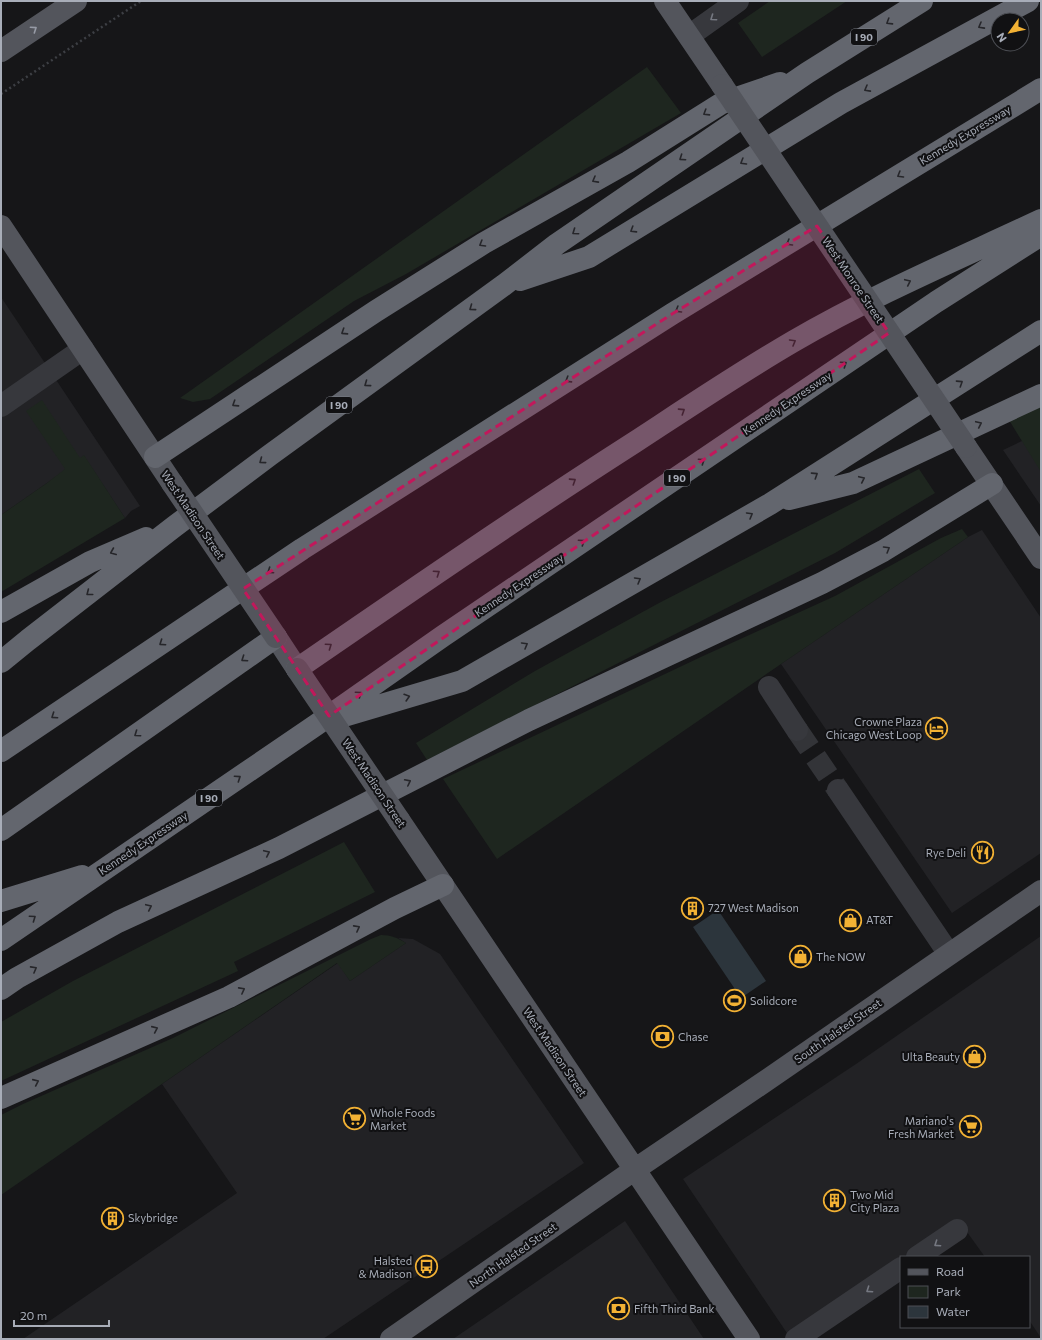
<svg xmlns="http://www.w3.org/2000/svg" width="1042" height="1340" font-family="Commissioner,sans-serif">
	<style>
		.built { fill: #222225 }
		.green { fill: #1e261f }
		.water { fill: #2c353c }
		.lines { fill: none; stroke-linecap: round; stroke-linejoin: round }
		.minor-tunnel { stroke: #333438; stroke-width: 22; stroke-dasharray: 22 11; stroke-linecap: butt }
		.path { stroke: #3d3f44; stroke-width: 2.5; stroke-dasharray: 2 3; stroke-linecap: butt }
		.minor { stroke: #37383d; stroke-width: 22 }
		.major { stroke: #53555c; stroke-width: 22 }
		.highway { stroke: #63666e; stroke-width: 22 }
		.major-bridge { stroke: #53555c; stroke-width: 22 }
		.oneway { stroke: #757881 }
		.oneway2 { stroke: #26262a }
		.oneway3 { stroke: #979ba6 }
		.marked { fill: #c2185b; fill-opacity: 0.2; stroke: #c2185b; stroke-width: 3; stroke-dasharray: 8 5; stroke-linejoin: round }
		.labels { text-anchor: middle; stroke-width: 4; stroke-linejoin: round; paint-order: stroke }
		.shield { fill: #111113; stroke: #7b7e86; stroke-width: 1 }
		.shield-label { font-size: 10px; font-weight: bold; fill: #a8adb8 }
		.street-label { font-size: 11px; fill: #a8adb8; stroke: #111113 }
		.poi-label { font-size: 11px; fill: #a8adb8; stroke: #111113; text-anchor: start }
	</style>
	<rect width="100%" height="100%" fill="#161618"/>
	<path class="built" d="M1 297 140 506 131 511 125 518 84 456 47 483 1 515Z
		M1041 432V506L1003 450Z
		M982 530 1041 618V853L952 913 781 664 968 537Z
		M1041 936V1338L1029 1320V1257H985L967 1232 930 1257H901V1277L791 1339 683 1179 856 1064Z
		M398 938 413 939 440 954 584 1163 323 1339H23L237 1193 162 1084 338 963 350 981 406 943Z
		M625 1221 704 1339H453Z"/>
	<path class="green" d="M770 1H847L762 57 738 23Z
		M647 67 681 113 406 274 354 301 210 399 193 402 180 398Z
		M42 400 80 458 84 455 125 518 1 592V515L47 483 65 469 26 411Z
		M1041 406V472L1009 420Z
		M919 469 935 493 835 553 427 760 416 743 535 671 659 603Z
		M962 529 968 537 781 664 497 859 443 779 703 656 835 596 941 538Z
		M344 842 375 892 234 962 238 971 1 1081V1022L73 981Z
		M381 935C391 935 398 938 406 943L350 981 337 963 1 1195V1115L23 1104 173 1038 371 939Z"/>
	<path class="water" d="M718 910 766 981 741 998 693 927Z"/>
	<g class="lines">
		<path class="minor-tunnel" d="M797 730 838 790"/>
		<path class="path" d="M1 94 141 1"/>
		<path class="minor" d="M689 36 738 1
			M1 406 83 349
			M769 687 797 730
			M838 790 949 954
			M917 1257 957 1230
			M796 1339 901 1268"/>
		<path class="major" d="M665 1 722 85
			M1 51 76 1
			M1 226 172 483
			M966 447 1041 558
			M276 637 297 669
			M399 820 749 1339
			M391 1339 634 1170 770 1078 1041 891"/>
		<path class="highway" d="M520 280 589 257 841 103 1028 1
			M155 457 376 311 484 243 628 162 722 103 780 83
			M789 499 853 483 1041 395
			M1 612 90 562 146 538
			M1 662 28 640 175 526 270 455 504 285 557 244 807 73 922 1
			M297 669C409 592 521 515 635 442 687 408 739 373 794 341 873 295 958 259 1041 220
			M334 719 462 681 770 504 1041 331
			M1 751 302 549 672 314 1041 89
			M1 830 276 637
			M1 901 82 876
			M1 940 316 725 443 636 936 302 1041 235
			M1 989 17 978 118 922 279 848 529 720 822 583 883 551 992 484
			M1 1098 229 997 395 908 443 885"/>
		<path class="major-bridge" d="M722 85 966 447
			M172 483 276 637
			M297 669 399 820"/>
	</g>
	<defs><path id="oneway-chevron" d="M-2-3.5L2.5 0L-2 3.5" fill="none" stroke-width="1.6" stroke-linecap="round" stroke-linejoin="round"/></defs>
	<g class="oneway">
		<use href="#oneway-chevron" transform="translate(713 18) rotate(145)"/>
		<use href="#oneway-chevron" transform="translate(937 1244) rotate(146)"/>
		<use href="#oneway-chevron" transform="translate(869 1290) rotate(146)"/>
	</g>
	<g class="oneway2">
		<use href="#oneway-chevron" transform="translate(889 22) rotate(148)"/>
		<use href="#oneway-chevron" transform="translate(981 26) rotate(151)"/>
		<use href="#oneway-chevron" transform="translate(867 89) rotate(151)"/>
		<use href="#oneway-chevron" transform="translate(706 113) rotate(148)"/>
		<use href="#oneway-chevron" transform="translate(682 158) rotate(146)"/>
		<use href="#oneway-chevron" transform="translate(743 162) rotate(149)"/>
		<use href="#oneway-chevron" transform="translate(900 175) rotate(149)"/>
		<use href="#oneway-chevron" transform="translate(595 180) rotate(151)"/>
		<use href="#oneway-chevron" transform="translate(633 230) rotate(148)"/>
		<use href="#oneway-chevron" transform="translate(575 232) rotate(145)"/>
		<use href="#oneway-chevron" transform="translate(789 243) rotate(149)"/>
		<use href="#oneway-chevron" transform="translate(482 244) rotate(149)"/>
		<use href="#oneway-chevron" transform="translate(908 282) rotate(-25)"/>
		<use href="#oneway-chevron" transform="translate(472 308) rotate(144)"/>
		<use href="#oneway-chevron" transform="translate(678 310) rotate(149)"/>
		<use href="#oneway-chevron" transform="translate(344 332) rotate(147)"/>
		<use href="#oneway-chevron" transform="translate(793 342) rotate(-30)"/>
		<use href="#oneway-chevron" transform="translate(844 364) rotate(-34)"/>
		<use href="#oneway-chevron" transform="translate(568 380) rotate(148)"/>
		<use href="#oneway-chevron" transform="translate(960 383) rotate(-33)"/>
		<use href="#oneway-chevron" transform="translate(367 384) rotate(144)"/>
		<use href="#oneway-chevron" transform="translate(235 404) rotate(147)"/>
		<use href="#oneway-chevron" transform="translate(682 411) rotate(-33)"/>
		<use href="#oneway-chevron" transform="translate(979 424) rotate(-25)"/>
		<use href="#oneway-chevron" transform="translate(262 461) rotate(143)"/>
		<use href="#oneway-chevron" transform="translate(702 461) rotate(-34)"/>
		<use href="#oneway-chevron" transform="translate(815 475) rotate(-33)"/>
		<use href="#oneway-chevron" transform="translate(862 479) rotate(-25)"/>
		<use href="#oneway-chevron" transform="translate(573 481) rotate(-33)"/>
		<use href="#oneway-chevron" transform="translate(750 515) rotate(-30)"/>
		<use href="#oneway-chevron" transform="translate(582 542) rotate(-34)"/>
		<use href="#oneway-chevron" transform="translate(887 549) rotate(-31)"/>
		<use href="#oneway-chevron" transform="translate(113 552) rotate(157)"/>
		<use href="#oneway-chevron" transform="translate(270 571) rotate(146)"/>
		<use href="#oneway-chevron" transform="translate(437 573) rotate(-34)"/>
		<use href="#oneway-chevron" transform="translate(638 580) rotate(-30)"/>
		<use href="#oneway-chevron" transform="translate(89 593) rotate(142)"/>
		<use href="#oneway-chevron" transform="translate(162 643) rotate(146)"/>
		<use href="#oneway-chevron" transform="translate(525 645) rotate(-30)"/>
		<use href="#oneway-chevron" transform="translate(329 646) rotate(-35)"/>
		<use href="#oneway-chevron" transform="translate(244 659) rotate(146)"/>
		<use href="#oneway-chevron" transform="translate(359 694) rotate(-35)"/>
		<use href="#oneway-chevron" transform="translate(407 697) rotate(-17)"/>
		<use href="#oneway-chevron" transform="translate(54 716) rotate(146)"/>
		<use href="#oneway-chevron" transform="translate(137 734) rotate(145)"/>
		<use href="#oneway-chevron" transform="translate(238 778) rotate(-34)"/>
		<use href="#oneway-chevron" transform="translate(408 782) rotate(-27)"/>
		<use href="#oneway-chevron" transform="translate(267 853) rotate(-25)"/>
		<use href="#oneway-chevron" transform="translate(149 907) rotate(-25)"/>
		<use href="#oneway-chevron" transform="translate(33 918) rotate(-35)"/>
		<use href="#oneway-chevron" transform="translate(357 928) rotate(-28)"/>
		<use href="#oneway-chevron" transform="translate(34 969) rotate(-29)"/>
		<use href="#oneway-chevron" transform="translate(242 990) rotate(-28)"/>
		<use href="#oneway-chevron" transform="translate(155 1029) rotate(-24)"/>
		<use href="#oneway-chevron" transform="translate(36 1082) rotate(-24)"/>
	</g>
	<use class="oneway3" href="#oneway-chevron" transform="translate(34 29) rotate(-34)"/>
	<path class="marked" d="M817 226 889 333 329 716 243 589 672 314Z"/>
	<defs>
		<symbol id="hotel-ring" viewBox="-11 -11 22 22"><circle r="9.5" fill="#111113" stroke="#f2b134" stroke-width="1.5"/><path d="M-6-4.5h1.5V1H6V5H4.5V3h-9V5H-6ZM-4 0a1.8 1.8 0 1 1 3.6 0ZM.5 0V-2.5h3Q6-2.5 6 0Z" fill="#f2b134"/></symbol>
		<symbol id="restaurant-ring" viewBox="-11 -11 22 22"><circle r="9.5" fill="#111113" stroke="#f2b134" stroke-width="1.5"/><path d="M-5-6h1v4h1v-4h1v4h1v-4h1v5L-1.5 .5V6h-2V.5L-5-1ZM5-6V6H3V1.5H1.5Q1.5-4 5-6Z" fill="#f2b134"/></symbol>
		<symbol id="building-ring" viewBox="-11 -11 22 22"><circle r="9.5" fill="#111113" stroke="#f2b134" stroke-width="1.5"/><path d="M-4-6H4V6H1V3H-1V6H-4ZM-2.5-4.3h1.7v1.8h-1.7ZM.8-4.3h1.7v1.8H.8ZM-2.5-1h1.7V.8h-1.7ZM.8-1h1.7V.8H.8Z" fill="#f2b134"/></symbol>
		<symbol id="shop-ring" viewBox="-11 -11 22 22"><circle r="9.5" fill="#111113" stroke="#f2b134" stroke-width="1.5"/><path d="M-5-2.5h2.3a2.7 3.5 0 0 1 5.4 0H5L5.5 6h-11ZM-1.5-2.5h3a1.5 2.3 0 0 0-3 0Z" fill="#f2b134"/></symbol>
		<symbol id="stadium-ring" viewBox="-11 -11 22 22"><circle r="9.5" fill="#111113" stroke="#f2b134" stroke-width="1.5"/><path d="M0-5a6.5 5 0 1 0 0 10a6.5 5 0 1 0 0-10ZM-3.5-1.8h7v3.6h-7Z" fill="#f2b134"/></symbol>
		<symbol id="bank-ring" viewBox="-11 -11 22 22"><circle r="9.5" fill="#111113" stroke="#f2b134" stroke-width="1.5"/><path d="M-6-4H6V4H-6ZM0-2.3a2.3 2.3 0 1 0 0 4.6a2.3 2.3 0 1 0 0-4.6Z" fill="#f2b134"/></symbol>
		<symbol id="supermarket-ring" viewBox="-11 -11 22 22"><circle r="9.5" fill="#111113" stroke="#f2b134" stroke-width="1.5"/><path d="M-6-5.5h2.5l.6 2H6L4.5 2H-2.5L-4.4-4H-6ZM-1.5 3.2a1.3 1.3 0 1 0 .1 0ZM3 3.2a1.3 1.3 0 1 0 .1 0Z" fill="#f2b134"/></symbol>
		<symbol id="bus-ring" viewBox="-11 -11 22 22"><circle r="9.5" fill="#111113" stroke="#f2b134" stroke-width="1.5"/><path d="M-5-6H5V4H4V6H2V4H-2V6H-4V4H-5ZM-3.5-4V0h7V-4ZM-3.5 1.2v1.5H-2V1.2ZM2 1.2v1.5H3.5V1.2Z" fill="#f2b134"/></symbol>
	</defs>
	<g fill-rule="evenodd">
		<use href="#hotel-ring" x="924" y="716" width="25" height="25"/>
		<use href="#restaurant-ring" x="970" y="840" width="25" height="25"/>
		<use href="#building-ring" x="680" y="896" width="25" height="25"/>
		<use href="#shop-ring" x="838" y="908" width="25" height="25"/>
		<use href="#shop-ring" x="788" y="944" width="25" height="25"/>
		<use href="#stadium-ring" x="722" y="988" width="25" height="25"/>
		<use href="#bank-ring" x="650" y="1024" width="25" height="25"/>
		<use href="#shop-ring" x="962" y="1044" width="25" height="25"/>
		<use href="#supermarket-ring" x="342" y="1106" width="25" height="25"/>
		<use href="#supermarket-ring" x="958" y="1114" width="25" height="25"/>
		<use href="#building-ring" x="822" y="1188" width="25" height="25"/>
		<use href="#building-ring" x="100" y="1206" width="25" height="25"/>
		<use href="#bus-ring" x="414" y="1254" width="25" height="25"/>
		<use href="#bank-ring" x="606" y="1296" width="25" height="25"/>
	</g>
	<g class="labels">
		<g class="shield">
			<rect x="851" y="29" width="26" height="16" rx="3"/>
			<rect x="326" y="397" width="26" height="16" rx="3"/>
			<rect x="664" y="470" width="26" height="16" rx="3"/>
			<rect x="196" y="790" width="26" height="16" rx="3"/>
		</g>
		<g class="shield-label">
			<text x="864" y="41">I 90</text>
			<text x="339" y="409">I 90</text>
			<text x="677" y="482">I 90</text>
			<text x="209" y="802">I 90</text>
		</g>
		<g class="street-label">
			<text transform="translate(965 135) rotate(-31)" y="4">Kennedy Expressway</text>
			<text transform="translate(853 280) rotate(56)" y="4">West Monroe Street</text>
			<text transform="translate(787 403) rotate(-34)" y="4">Kennedy Expressway</text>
			<text transform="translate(193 515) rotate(56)" y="4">West Madison Street</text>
			<text transform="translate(519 585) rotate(-34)" y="4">Kennedy Expressway</text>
			<text transform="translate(374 783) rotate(56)" y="4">West Madison Street</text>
			<text transform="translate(143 843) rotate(-34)" y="4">Kennedy Expressway</text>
			<text transform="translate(838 1031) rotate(-35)" y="4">South Halsted Street</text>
			<text transform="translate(555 1052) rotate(56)" y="4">West Madison Street</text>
			<text transform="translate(513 1255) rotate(-35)" y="4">North Halsted Street</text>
		</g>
		<g class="poi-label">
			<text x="922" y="726" text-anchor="end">Crowne Plaza<tspan x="922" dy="13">Chicago West Loop</tspan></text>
			<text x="966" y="857" text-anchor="end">Rye Deli</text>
			<text x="708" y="912">727 West Madison</text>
			<text x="866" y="924">AT&amp;T</text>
			<text x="816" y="961">The NOW</text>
			<text x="750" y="1005">Solidcore</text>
			<text x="678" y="1041">Chase</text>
			<text x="960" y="1061" text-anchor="end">Ulta Beauty</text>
			<text x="370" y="1117">Whole Foods<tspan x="370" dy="13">Market</tspan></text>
			<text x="954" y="1125" text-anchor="end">Mariano's<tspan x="954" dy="13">Fresh Market</tspan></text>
			<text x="850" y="1199">Two Mid<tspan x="850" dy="13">City Plaza</tspan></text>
			<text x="128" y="1222">Skybridge</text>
			<text x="412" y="1265" text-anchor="end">Halsted<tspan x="412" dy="13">&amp; Madison</tspan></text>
			<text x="634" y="1313">Fifth Third Bank</text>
		</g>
	</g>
	<rect width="1042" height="1340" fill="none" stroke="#a8adb8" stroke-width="4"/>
	<rect x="900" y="1256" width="130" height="72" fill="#111113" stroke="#4d4f55"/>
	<rect x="908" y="1269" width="20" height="6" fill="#53555c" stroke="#4d4f55"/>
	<text x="936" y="1276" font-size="12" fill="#a8adb8">Road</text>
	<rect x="908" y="1286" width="20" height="12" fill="#1e261f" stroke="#4d4f55"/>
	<text x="936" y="1296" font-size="12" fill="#a8adb8">Park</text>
	<rect x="908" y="1306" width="20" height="12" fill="#2c353c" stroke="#4d4f55"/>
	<text x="936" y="1316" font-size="12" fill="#a8adb8">Water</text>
	<g transform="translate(1010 32) rotate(237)"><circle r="19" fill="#111113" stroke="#4d4f55"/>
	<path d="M0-3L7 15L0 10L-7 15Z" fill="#f2b134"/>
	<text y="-6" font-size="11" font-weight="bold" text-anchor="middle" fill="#a8adb8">N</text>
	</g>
	<path d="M14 1320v6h95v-6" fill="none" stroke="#a8adb8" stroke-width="2"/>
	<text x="20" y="1320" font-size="12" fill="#a8adb8" stroke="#111113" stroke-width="3" paint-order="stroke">20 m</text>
</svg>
